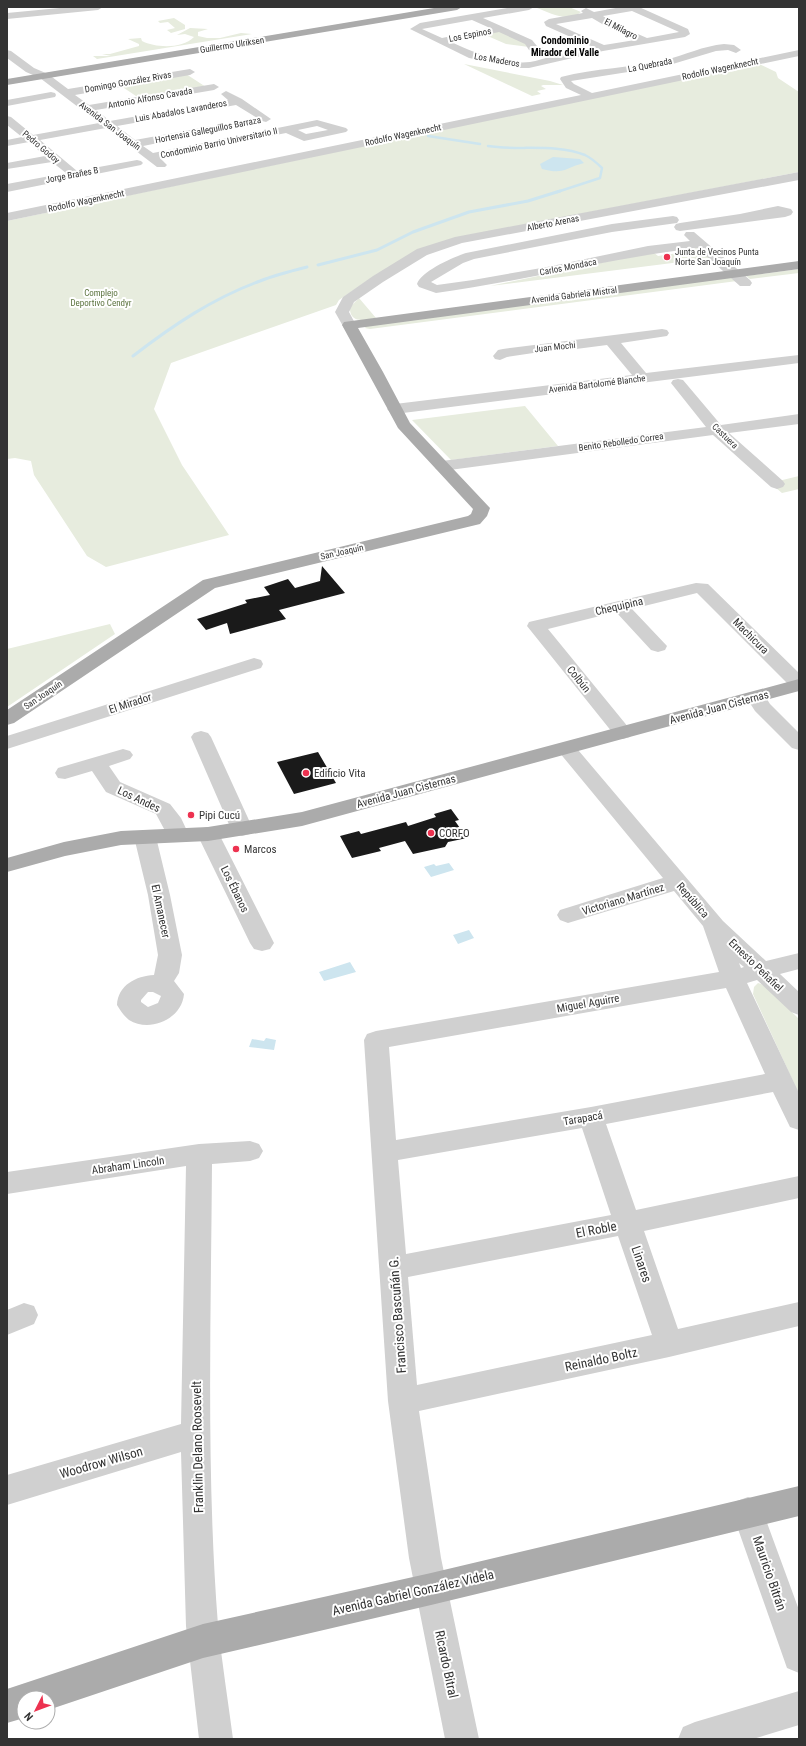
<svg xmlns="http://www.w3.org/2000/svg" width="806" height="1746" font-family="'Roboto Condensed',sans-serif">
	<style>
		.green { fill: #e7ecde }
		.water { fill: #cde5ef }
		.lines { fill: none; stroke-linecap: round; stroke-linejoin: round }
		.stream-far1 { stroke: #cde5ef; stroke-width: 2.5 }
		.stream { stroke: #cde5ef; stroke-width: 3 }
		.building { fill: #1a1a1a }
		.minor { fill: #d0d0d0; fill-rule: evenodd }
		.major { fill: #ababab; fill-rule: evenodd }
		.poi-dot { fill: #ed3250; stroke: #fff; stroke-width: 1.5 }
		.labels { text-anchor: middle; stroke-width: 4; stroke-linejoin: round; paint-order: stroke }
		.far-street-label { font-size: 9px; fill: #333; stroke: #fff }
		.far-poi-label { font-size: 9px; fill: #333; stroke: #fff; text-anchor: start }
		.far-park-label { font-size: 9px; fill: #5a723d; stroke: #fff }
		.far-neighbourhood-label { font-size: 10px; font-weight: bold; fill: #000; stroke: #fff }
		.street-label { font-size: 11px; fill: #333; stroke: #fff }
		.poi-label { font-size: 11px; fill: #333; stroke: #fff; text-anchor: start }
		.near-street-label { font-size: 13px; fill: #333; stroke: #fff }
	</style>
	<rect width="100%" height="100%" fill="#fff"/>
	<path class="green" d="M569 7 581 12C568 23 550 13 537 8Z
		M174 18 185 25V29L171 33 167 30 175 28 168 22 160 23 158 21Z
		M190 28 208 29 198 32V36L207 38H220L241 33 252 34 97 59 93 56H111L102 54H110L139 46V44L128 39 141 38 142 41C156 48 182 49 194 37L185 34 177 35Z
		M501 31 527 43 529 47 506 44 483 34Z
		M757 63 776 72 778 78 799 92V172L455 238 377 274 339 300 336 305 171 363 154 409 182 465 229 535 106 567 87 556 34 475 31 461 15 458 7 459V221Z
		M464 64 550 81 563 85H543L541 86 546 89 537 91 541 94 532 96Z
		M186 74 206 87 139 98 121 86Z
		M698 248 712 258 490 286 653 252 658 256 691 251 688 249Z
		M799 269V273L750 279 746 276Z
		M732 277 737 281 370 329 365 328 367 325Z
		M359 298 376 318C365 320 349 324 350 307Z
		M525 406 558 446 451 460 412 420Z
		M799 476V489L782 493 770 483Z
		M110 624 115 634 7 707V649Z
		M758 983 764 985 799 1019V1094L753 994 754 987Z"/>
	<path class="water" d="M553 157 580 159 584 163C564 168 565 175 542 169L540 164Z
		M449 863 454 870 431 877 424 867 434 864 436 866Z
		M469 930 474 938 458 944 453 935Z
		M350 962 356 972 324 981 319 972Z
		M266 1038 276 1040 274 1050 249 1047 252 1039 264 1041Z"/>
	<g class="lines">
		<path class="stream-far1" d="M428 136 480 144
			M488 146C519 151 555 143 585 155 591 158 597 163 602 168L600 178 557 192"/>
		<path class="stream" d="M318 265 377 250 413 232 469 212 528 201 560 191
			M133 356C172 326 213 298 260 281 275 275 291 271 307 267"/>
	</g>
	<path class="building" d="M322 566 345 593 279 610 286 619 230 634 227 623 206 630 197 619 247 603 245 600 270 595 264 587 288 579 295 588 320 581Z
		M318 752 336 783 294 794 277 762Z
		M451 809 459 820 455 821 467 838 448 842 445 847 413 854 405 841 379 848 381 851 352 858 340 836 359 831 361 834 406 822 408 826 436 817 434 814Z"/>
	<g class="lines">
		<path class="minor" d="M70 7H103L98 10 7 19V13Z
			M513 7H534L529 10 483 18 532 40 537 46 563 54 593 47 546 26 544 22 549 19 583 13 581 11 586 8 594 12 621 7H639L688 29 690 34 685 37 603 51 529 68H518L469 58 410 29 420 23ZM632 11 679 32 647 38 615 24 603 16ZM592 18 609 28 635 40 604 45 556 24ZM472 20 490 28 442 38 422 29ZM499 32 525 44 529 50 551 57C544 58 537 61 530 62 506 65 472 52 451 42Z
			M724 44 734 45 741 50 736 53 728 50 716 51 666 66 571 81 574 84 592 93 799 50V56L7 221V213L581 95 566 88 560 79 561 77C595 68 631 68 665 60 685 55 703 46 724 44Z
			M7 50 11 51 34 68 48 74 68 89 190 69 195 72 190 75 75 95 89 105 214 84 219 87 214 90 96 110 110 121 228 100 221 94 226 91 242 99 271 119 266 122 262 121 236 105 117 126 135 140 228 123 234 126 228 129 143 146 153 153 317 120 346 128 348 130 346 132 304 141 286 133 160 158 167 165 165 167H157L106 128 40 140 77 171 137 160 141 161 143 163 141 165 7 192V184L66 173 52 162 7 169V163L45 156 29 142 7 146V140L22 137 7 125V116L11 117 33 135 99 123 40 78 26 72 7 58ZM317 126 328 130 306 134 298 130Z
			M51 92 55 93 56 95 55 97 7 106V100Z
			M799 172V180L462 243 427 255 383 282 354 302 349 312 356 325 354 328 349 329 344 328 335 312 343 297 373 276 417 249 455 237Z
			M778 206 791 209 793 212 791 215 785 217 680 231 676 230 674 227 676 224 680 223 740 214Z
			M673 216 677 217 679 220 677 223 612 232 474 259 463 263 431 282 437 285 473 280 547 267 648 246 690 241 684 235 686 232H694L750 280 752 283 750 286H740L697 248C610 258 524 281 436 293L419 287 417 284C421 271 454 257 466 253L612 224Z
			M662 329 667 330 669 333 667 336 621 343 646 373 799 355V363L395 414 390 412 387 409 390 406 395 404 632 375 607 345 576 349 567 348 507 357 500 360 495 359 493 356 498 350 503 349Z
			M678 379 683 380 721 425 799 414V424L729 433 783 481 785 484 783 487 777 489 771 487 713 435 442 471 436 469 434 466 436 463 442 461 706 427 671 383 673 380Z
			M696 583 708 584 799 673V690L792 688 697 593 632 609 667 646 665 650 658 652 651 650 616 612 548 629 633 733 630 737 623 739 616 737 527 626 529 622Z
			M254 658 261 660 263 664 261 668 7 749V736Z
			M756 691 763 693 770 704 799 733V750L792 748 755 711 746 697 749 693Z
			M201 731 208 733 211 737 253 829 250 834 242 836 234 834 231 829 191 737 194 733Z
			M566 742 573 744 723 921 766 961 799 953V969L780 974 799 992V1015L791 1012 757 980 747 983 799 1093V1130L790 1127 773 1092 606 1124 636 1210 799 1176V1198L644 1231 678 1329 799 1302V1326L669 1357 419 1411 441 1558 479 1739H445L409 1558 388 1401 364 1040 367 1034 376 1031 719 972 703 926 674 891 568 923 560 920 557 915 560 910 663 878 559 752 556 748 559 744ZM739 963 744 967 741 968ZM726 988 765 1074 591 1107 396 1140 389 1047ZM582 1128 611 1215 406 1254 398 1160ZM618 1236 652 1335 417 1385 408 1277Z
			M123 749 130 751 133 755 130 759 109 766 120 782 170 804 181 818 189 835 186 840 178 842 170 840 156 814 106 792 92 771 65 779 58 778 55 773 58 768Z
			M208 827 216 829 219 834 274 943 270 949 262 951 254 949 250 943 197 834 200 829Z
			M145 830 153 832 156 837 170 895 182 955 179 973 174 981 184 994C182 1019 150 1033 129 1020 124 1016 120 1010 117 1005 118 985 136 976 154 975L158 955 148 895 134 837 137 832ZM148 992H153L161 996 158 1003 148 1007 141 1002V1000Z
			M250 1141 259 1144 263 1151 259 1158 250 1161 212 1164C211 1317 206 1472 218 1625 222 1663 228 1701 233 1739H199L186 1626 181 1452 7 1505V1475L181 1424 186 1166 7 1194V1172L199 1144Z
			M24 1303 34 1306 38 1315 34 1324 7 1335V1310Z
			M748 1497 759 1501 799 1610V1673L787 1668 732 1512 737 1501Z
			M799 1691V1725L753 1739H678L683 1727 695 1722Z"/>
		<path class="major" d="M440 7H462L457 10 7 85V79Z
			M799 261V269L358 328 383 372 410 423 490 508 487 516 480 524 215 588 14 723 7 725V710L203 580 468 516 471 514 473 509 398 428 342 325 344 322Z
			M799 679V691L302 826 208 841 121 845 65 856 7 872V858L64 842 121 831 208 827 302 812Z
			M799 1486V1516L431 1605 203 1658 48 1710V1698H24V1718L7 1723V1689L203 1624 431 1573Z"/>
	</g>
	<g class="poi-dot">
		<circle cx="667" cy="257" r="4"/>
		<circle cx="306" cy="773" r="4"/>
		<circle cx="191" cy="815" r="4"/>
		<circle cx="431" cy="833" r="4"/>
		<circle cx="236" cy="849" r="4"/>
	</g>
	<g class="labels">
		<g class="far-street-label">
			<text transform="translate(621 29) rotate(27)" y="3">El Milagro</text>
			<text transform="translate(470 35) rotate(-11)" y="3">Los Espinos</text>
			<text transform="translate(232 45) rotate(-9)" y="3">Guillermo Ulriksen</text>
			<text transform="translate(497 60) rotate(10)" y="3">Los Maderos</text>
			<text transform="translate(650 65) rotate(-11)" y="3">La Quebrada</text>
			<text transform="translate(720 69) rotate(-12)" y="3">Rodolfo Wagenknecht</text>
			<text transform="translate(128 82) rotate(-10)" y="3">Domingo González Rivas</text>
			<text transform="translate(150 98) rotate(-10)" y="3">Antonio Alfonso Cavada</text>
			<text transform="translate(181 111) rotate(-10)" y="3">Luis Abadalos Lavanderos</text>
			<text transform="translate(110 126) rotate(37)" y="3">Avenida San Joaquín</text>
			<text transform="translate(208 130) rotate(-11)" y="3">Hortensia Galleguillos Barraza</text>
			<text transform="translate(403 135) rotate(-12)" y="3">Rodolfo Wagenknecht</text>
			<text transform="translate(219 143) rotate(-12)" y="3">Condominio Barrio Universitario II</text>
			<text transform="translate(41 147) rotate(40)" y="3">Pedro Godoy</text>
			<text transform="translate(72 175) rotate(-11)" y="3">Jorge Brañes B</text>
			<text transform="translate(86 201) rotate(-12)" y="3">Rodolfo Wagenknecht</text>
			<text transform="translate(553 223) rotate(-11)" y="3">Alberto Arenas</text>
			<text transform="translate(568 267) rotate(-11)" y="3">Carlos Mondaca</text>
			<text transform="translate(574 295) rotate(-7)" y="3">Avenida Gabriela Mistral</text>
			<text transform="translate(555 347) rotate(-6)" y="3">Juan Mochi</text>
			<text transform="translate(597 384) rotate(-7)" y="3">Avenida Bartolomé Blanche</text>
			<text transform="translate(725 436) rotate(44)" y="3">Castuera</text>
			<text transform="translate(621 442) rotate(-8)" y="3">Benito Rebolledo Correa</text>
			<text transform="translate(342 552) rotate(-13)" y="3">San Joaquín</text>
			<text transform="translate(43 695) rotate(-34)" y="3">San Joaquín</text>
		</g>
		<g class="far-poi-label">
			<text x="675" y="255">Junta de Vecinos Punta<tspan x="675" dy="10">Norte San Joaquín</tspan></text>
		</g>
		<g class="far-park-label">
			<text x="101" y="296">Complejo<tspan x="101" dy="10">Deportivo Cendyr</tspan></text>
		</g>
		<g class="far-neighbourhood-label">
			<text x="565" y="44">Condominio<tspan x="565" dy="12">Mirador del Valle</tspan></text>
		</g>
		<g class="street-label">
			<text transform="translate(619 606) rotate(-13)" y="4">Chequipina</text>
			<text transform="translate(751 636) rotate(45)" y="4">Machicura</text>
			<text transform="translate(579 679) rotate(51)" y="4">Colbún</text>
			<text transform="translate(130 703) rotate(-18)" y="4">El Mirador</text>
			<text transform="translate(719 707) rotate(-15)" y="4">Avenida Juan Cisternas</text>
			<text transform="translate(406 791) rotate(-15)" y="4">Avenida Juan Cisternas</text>
			<text transform="translate(139 799) rotate(25)" y="4">Los Andes</text>
			<text transform="translate(235 889) rotate(64)" y="4">Los Ébanos</text>
			<text transform="translate(623 899) rotate(-17)" y="4">Victoriano Martínez</text>
			<text transform="translate(693 900) rotate(49)" y="4">República</text>
			<text transform="translate(161 911) rotate(78)" y="4">El Amanecer</text>
			<text transform="translate(756 965) rotate(44)" y="4">Ernesto Peñafiel</text>
			<text transform="translate(588 1003) rotate(-10)" y="4">Miguel Aguirre</text>
			<text transform="translate(583 1118) rotate(-10)" y="4">Tarapacá</text>
			<text transform="translate(128 1165) rotate(-8)" y="4">Abraham Lincoln</text>
		</g>
		<g class="poi-label">
			<text x="314" y="777">Edificio Vita</text>
			<text x="199" y="819">Pipi Cucú</text>
			<text x="439" y="837">CORFO</text>
			<text x="244" y="853">Marcos</text>
		</g>
		<g class="near-street-label">
			<text transform="translate(596 1229) rotate(-11)" y="5">El Roble</text>
			<text transform="translate(642 1264) rotate(71)" y="5">Linares</text>
			<text transform="translate(397 1315) rotate(-94)" y="5">Francisco Bascuñán G.</text>
			<text transform="translate(601 1359) rotate(-12)" y="5">Reinaldo Boltz</text>
			<text transform="translate(197 1447) rotate(-91)" y="5">Franklin Delano Roosevelt</text>
			<text transform="translate(101 1462) rotate(-16)" y="5">Woodrow Wilson</text>
			<text transform="translate(770 1573) rotate(71)" y="5">Mauricio Bitrán</text>
			<text transform="translate(413 1592) rotate(-13)" y="5">Avenida Gabriel González Videla</text>
			<text transform="translate(447 1664) rotate(78)" y="5">Ricardo Bitral</text>
		</g>
	</g>
	<rect width="806" height="1746" fill="none" stroke="#333333" stroke-width="16"/>
	<g transform="translate(36 1710) rotate(228)"><circle r="19" fill="#ffffff" stroke="#adadad"/>
	<path d="M0-3L7 15L0 10L-7 15Z" fill="#ed3250"/>
	<text y="-6" font-size="11" font-weight="bold" text-anchor="middle" fill="#333333">N</text>
	</g>
</svg>
